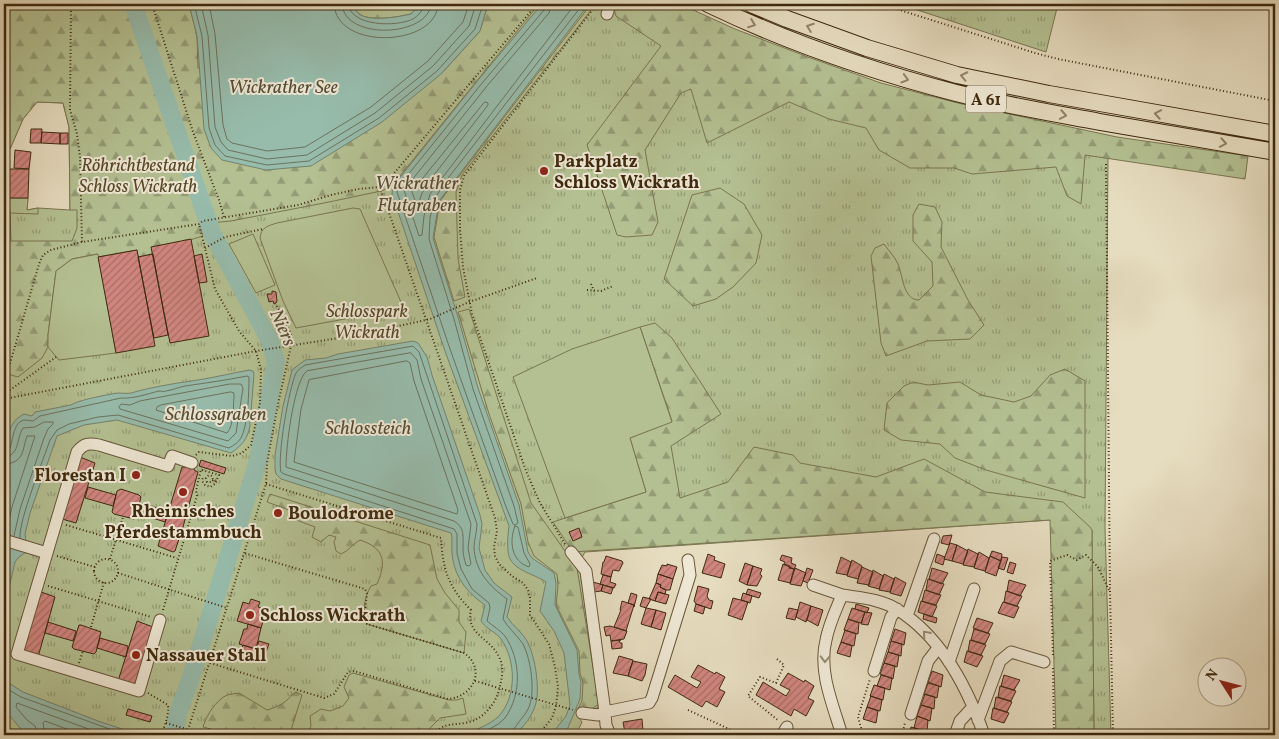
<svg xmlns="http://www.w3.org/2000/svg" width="1279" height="739" font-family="Vollkorn,serif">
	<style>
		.grass { fill: url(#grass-tufts); stroke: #7a7550 }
		.forest { fill: url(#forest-firs); stroke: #7a7550 }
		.pitch { fill: #b4c092; stroke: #7a7550 }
		.water { fill: #97bcac; stroke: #74826d }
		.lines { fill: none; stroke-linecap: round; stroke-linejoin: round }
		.shore { stroke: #6b735d; stroke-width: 1 }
		.stream { stroke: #74826d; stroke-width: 3 }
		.river { stroke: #97bcac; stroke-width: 18 }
		.building { fill: url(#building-hatch); stroke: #3f2a0e }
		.minor-casing { stroke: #69563a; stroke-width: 13 }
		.highway-casing { stroke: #3f2a0e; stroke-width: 18 }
		.path { stroke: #3f2a0e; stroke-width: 2; stroke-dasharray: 1 2.5; stroke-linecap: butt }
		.minor { stroke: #efe8d5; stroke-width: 11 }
		.highway { stroke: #e6dcbf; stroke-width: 16 }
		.oneway { stroke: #928366 }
		.oneway2 { stroke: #978972 }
		.poi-dot { fill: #8f2418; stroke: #efe8d5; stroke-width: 2 }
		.labels { text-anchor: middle; stroke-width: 4; stroke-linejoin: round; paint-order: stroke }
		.shield { fill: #efe8d5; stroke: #74634a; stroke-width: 1 }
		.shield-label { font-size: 16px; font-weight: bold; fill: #3f2a0e }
		.poi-label { font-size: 18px; font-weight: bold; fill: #3f2a0e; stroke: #efe8d5; text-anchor: start }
		.park-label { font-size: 18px; font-style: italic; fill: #564828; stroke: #efe8d5 }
		.water-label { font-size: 19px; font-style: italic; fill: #554e36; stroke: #efe8d5 }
	</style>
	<defs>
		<pattern id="grass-tufts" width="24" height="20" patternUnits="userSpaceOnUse" patternTransform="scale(1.25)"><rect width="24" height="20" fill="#b4c092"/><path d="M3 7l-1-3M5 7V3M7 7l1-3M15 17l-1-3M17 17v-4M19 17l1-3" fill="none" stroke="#949c76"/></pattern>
		<pattern id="forest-firs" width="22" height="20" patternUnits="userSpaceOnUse" patternTransform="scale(1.25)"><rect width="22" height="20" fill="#b4c092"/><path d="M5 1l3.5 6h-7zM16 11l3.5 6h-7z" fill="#949c76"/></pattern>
		<pattern id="building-hatch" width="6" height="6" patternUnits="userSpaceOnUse" patternTransform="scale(1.25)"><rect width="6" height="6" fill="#d0857f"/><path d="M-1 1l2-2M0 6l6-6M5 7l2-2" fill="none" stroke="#aa6d66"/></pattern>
	</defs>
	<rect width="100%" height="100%" fill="#e6dcbf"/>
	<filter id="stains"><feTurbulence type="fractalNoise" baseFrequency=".004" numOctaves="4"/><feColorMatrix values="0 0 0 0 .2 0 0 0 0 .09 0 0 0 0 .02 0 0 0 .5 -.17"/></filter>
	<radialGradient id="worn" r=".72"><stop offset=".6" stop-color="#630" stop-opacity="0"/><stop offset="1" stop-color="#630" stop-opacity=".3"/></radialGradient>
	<path class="grass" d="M4 4H675L733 34 920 102 1074 138 1108 158 1105 528 1111 735H1094L1092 530 1051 520 585 552 579 563 602 705 579 718 582 722 576 735H4V198H28L27 210 38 208 70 210 69 127 63 103 37 102 23 119 10 149 4 153Z
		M899 4H1058L1046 52Z"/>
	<path class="forest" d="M4 4H189L197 36 198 68 441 74 480 31 488 4H539L391 187 381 191 329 202 231 221 200 224 203 236C181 242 161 253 138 257L137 250 98 257 97 254 72 259 56 271 48 335V347L42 358 18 377 4 373V198H28L27 210 38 208V214L10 213 11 241H72L77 228V210H70L69 127 63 103 37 102 23 119 10 149 4 153Z
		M352 4H420L411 14C399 17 369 22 359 14 356 11 354 7 352 4Z
		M591 4H596L462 175 456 192 458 259 465 297 454 301 434 237 440 201Z
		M615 4H680L735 29 808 57 881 83 958 103 1117 137 1248 156 1245 179 1085 155 1081 204 1067 196 1056 167 972 174 954 168H910L879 150 866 128 829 119 789 102 707 143 691 89 681 93 645 150 658 222 652 235 626 237 617 235 587 145 661 46 616 16 614 9Z
		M720 188 744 204 762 235 756 263 733 287 716 299 693 306 664 279 692 195Z
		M919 204 935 207 942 222 941 247 968 300 984 325 970 339 927 341 886 356 881 343 871 256 875 248 884 244C889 251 895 257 898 264 903 276 903 300 919 300L933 286 932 262 913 241V215Z
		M469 309 531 503 577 568 599 704 587 712 578 709 582 701 583 683 580 673 579 651 556 605 558 586 557 574 534 556 528 542 521 504 489 414 458 312Z
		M655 323 672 338 721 414 671 446 680 498 728 482 754 447 793 455 800 463 876 477 924 459 985 492 1063 502 1090 527 1092 530 1094 735H1056L1050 520 573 552 553 522 646 492 630 438 672 421 640 327Z
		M1065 369 1085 381V498L986 470 955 458 940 444 901 440 884 430 887 403 904 386 913 382 928 385 960 382 981 395 1014 402 1031 396 1050 375Z
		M270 494 430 545 437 579 445 593 459 610V622L466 632 464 653 367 624C362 613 364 597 371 586L377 584C387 561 384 548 360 540 352 544 349 551 341 554L336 551 334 542 336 537 329 535 321 542 312 537 315 527 291 518 292 511 267 502Z
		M353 673 449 700H457L463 698 466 714 440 718 424 734 420 735H306L311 726 310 716 321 709 330 711 343 706 349 698 344 687 349 675Z
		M296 692 302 695 291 730 305 735H233L203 727C206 716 216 700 227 695 231 694 235 694 239 693L267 710C274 708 282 705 287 700 291 697 291 694 296 692Z"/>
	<path class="pitch" d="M353 208 360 209 401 302 399 306 388 311 296 328 283 301 260 238C261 227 268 226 277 223Z
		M253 234 275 285 256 293 229 244Z
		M98 254 116 353 59 360 48 347V335L56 271 72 259Z
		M640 327 672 422 630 438 646 492 565 518 513 377 572 349Z"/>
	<path class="water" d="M189 4H352C354 7 356 11 359 14 369 22 399 17 411 14L420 4H488L480 31 441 74 382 122 311 166 266 170 222 160 211 148 204 129 197 36Z
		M542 4H589L439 201 433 238 458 317 478 388 519 505 528 552 532 558 554 573 556 583 555 605 577 650 579 674 581 682 580 699 565 735H551L566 716 570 705 564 653 554 631 540 611 546 582C533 573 509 570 508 551 507 543 508 534 509 526L445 351 392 194 393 186 479 79Z
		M413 341 418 343 427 357 432 375 480 515 482 524 479 548 485 570 494 583 512 597 507 617C513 626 522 632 527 641 535 655 540 688 536 703 533 715 524 727 514 735H446C456 731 467 734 480 728 486 725 494 721 499 716 517 696 516 660 501 639 496 632 486 629 481 621L485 605C466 592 454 576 452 553 451 546 453 539 451 533L281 479 276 474 275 469V455L283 406 292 370 305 360 326 358 338 354Z
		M249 370 253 371 254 374 251 412 253 414C250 418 250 421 250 426 247 440 242 445 231 453L117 420 84 425 57 436 30 513 25 534 26 542 28 543 25 553 19 557 15 562 4 609V453C8 437 8 422 24 414L32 416 35 412 71 405C78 400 110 394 119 393 123 393 127 394 131 393 155 386 179 383 204 379 220 376 234 373 249 370Z
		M4 680 23 692 98 721 131 732 138 729 156 734 29 735 20 728 4 709Z"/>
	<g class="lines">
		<path class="shore" d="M194 4 202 36 209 128 215 145 225 156 267 165 309 161 379 118 437 71 475 29 483 4
			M201 4 208 35 215 127 221 142 228 150 267 159 307 155 375 113 433 66 469 26 476 4
			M209 4 215 34 223 125 227 139 232 143 267 151 305 147 371 107 428 61 463 22 469 4
			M334 4C336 51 437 47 438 4
			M342 4C344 41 429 37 431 4
			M348 4C351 27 397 27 413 19 418 16 424 9 425 4
			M546 4 545 9 483 82 398 187 397 192 450 349 505 504 513 524 515 525 518 523 514 506 473 389 454 319 429 239 430 218 434 200 445 182 583 4
			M552 4 549 13 487 86 404 190 419 236 422 235 424 216 430 194 575 4
			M485 102 488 103V105L434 175 422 193 419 202 416 203 412 192Z
			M411 353 417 360 421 379 471 524 468 548 471 564 469 566 466 565C464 559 463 554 463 548 463 536 465 528 454 521L286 467C286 446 293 391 304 374L307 371Z
			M407 361 410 363 414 381 458 510 457 514 294 462 301 409 309 380Z
			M230 384H241L243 388 236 433 228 441 120 409 119 407 121 404 130 405 140 401Z
			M231 392 234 393V397C233 408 234 425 227 433L156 410 157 407 161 405Z
			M4 450 10 448C13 441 13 421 25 420 28 420 30 421 33 421L40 416 121 398C133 399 147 394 159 391 161 391 164 392 166 391 173 390 179 387 185 386 206 383 227 380 247 376L249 377C249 392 248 425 241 438 238 443 234 445 229 448L118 415 98 417 69 424 57 430 50 440C44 458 18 522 20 538
			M4 457C20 456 16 439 23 428L35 427 44 422H53V424L48 429 44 438 20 509 14 536
			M4 464C24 463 22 451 27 436H35L12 507 6 533
			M515 526 518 527 524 553 530 564 529 567C511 561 509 541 515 526Z
			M4 687 21 697 126 735
			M38 735 35 726 27 720 16 707 17 703 105 735
			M45 735 43 723 45 721 83 735
			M474 735C484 732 498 726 505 718 522 694 521 660 505 636 500 630 493 626 487 621L490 608 489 603 472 589 461 569 457 553V534L454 529 284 474 281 472C277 457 289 388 296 373 298 370 302 367 305 365L413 346 419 352 477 524C477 532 474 540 474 547 475 571 489 586 507 599L503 619C508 628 517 635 523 644 531 659 536 694 528 709 524 718 513 726 512 735"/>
		<path class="stream" d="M4 14V4"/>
		<path class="river" d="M133 4 212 233 270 341 276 362 258 461 191 677 178 713 174 735"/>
	</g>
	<path class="building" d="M31 129H42L41 143H30Z
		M42 132 60 133V144L41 143Z
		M60 133H68V144H60Z
		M15 150 31 152 29 169 14 168Z
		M7 169H29L28 198H7V184H4V170L7 171Z
		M191 239 209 336 170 343 151 247Z
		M137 250 155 346 116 353 98 257Z
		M153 254 168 335 154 338 138 257Z
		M202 254 207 282 199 283 194 256Z
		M272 291 276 292 277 301 276 303 274 304 273 301 269 302 267 294H272Z
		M80 457 95 463 76 523 62 519Z
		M201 460 226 468 224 474 199 466Z
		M187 464 195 466 194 470 198 472 183 527 175 551 173 552 158 546 182 467H186Z
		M88 487 116 495 113 506 85 498Z
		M121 489 139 495 141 497 137 513 134 519 114 514 112 512 117 491Z
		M140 503 168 511 165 522 137 513Z
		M579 528 582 537 573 541 569 532Z
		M952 535 949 545 941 543 943 536Z
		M950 543 957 545 952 561 944 559Z
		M957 545 968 551 963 564 952 561Z
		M968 549 978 554 974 567 963 565Z
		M992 551 1002 554 1001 561 990 556Z
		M979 552 989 558 985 571 974 568Z
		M708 554 715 557 714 560 725 564 721 578 702 573Z
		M937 554 945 557 943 565 935 562Z
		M782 555 792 558 791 563 796 565 794 569 789 568 790 566 784 564 785 562 780 560Z
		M606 556 622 561 623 563 619 571 613 570 611 577 601 574 603 562H604Z
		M990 556 1001 561 996 576 985 572Z
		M841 557 851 562 847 575 836 573Z
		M1002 557 1008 558 1004 570 998 568Z
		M852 560 862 566 858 579 847 576Z
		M1010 562 1016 564 1013 574 1007 572Z
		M745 563 753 566 747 585 739 581Z
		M667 564 677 567 673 579 658 574 662 565 667 566Z
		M783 564 794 569 790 583 778 580Z
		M753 566 762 569 760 574 762 576 757 586 747 585Z
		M862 567 873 572 869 585 857 583Z
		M795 568 806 573 801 586 790 584Z
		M807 568 813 570 808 583 803 581Z
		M932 568 948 573 942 584 929 579Z
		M873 570 883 576 879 589 868 586Z
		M658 574 673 579 670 590H666L660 587 661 585 656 583Z
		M884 574 894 579 890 592 879 590Z
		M603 575 611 577 610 582 616 584 614 588 600 584Z
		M895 577 906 583 901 596 890 593Z
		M928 579 944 584 939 595 926 590Z
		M1009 580 1026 585 1020 596 1007 591Z
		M593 582 603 585 601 591 594 592Z
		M656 583 661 585 660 587 666 590 665 594 658 592 655 601 649 599Z
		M603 585 613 588 611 594 601 591Z
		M698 586 709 589 707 596 709 600 713 601 711 609 696 604 694 601Z
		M748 589 761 593 759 598 746 594Z
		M925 590 941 595 936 605 922 601Z
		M1006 591 1022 596 1017 606 1004 602Z
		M41 592 55 597 38 657 22 653Z
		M658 592 669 595 666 604 655 601Z
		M631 593 637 595 634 607V605L628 603Z
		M743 593 752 596 750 603 741 600Z
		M643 597 651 599 646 608 640 606Z
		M733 598 748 602 742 620 728 615Z
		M251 599 260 602 258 607 267 609 261 628 237 621 243 602 249 604Z
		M622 601 634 605 626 631 614 627 621 610H620Z
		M921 601 937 606 932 617 918 612Z
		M800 602 811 606 806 622 796 617Z
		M1003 602 1019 607 1014 618 998 613Z
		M696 604 705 607 703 614 694 611Z
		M856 604 869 608 867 613 855 609Z
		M811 606 823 610 818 626 807 620Z
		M646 608 656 610 651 627 641 624Z
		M789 608 798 610 795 620 786 618Z
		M852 608 865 612 861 623 848 619Z
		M656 610 666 613 661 630 651 627Z
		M865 612 872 613 868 625 861 624Z
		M924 614 937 618 936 623 923 619Z
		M977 618 993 623 988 633 973 628Z
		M848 619 859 623 858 634 844 630Z
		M137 621 153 627 134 687 118 681Z
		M48 622 76 631 73 641 45 633Z
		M248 624 261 628 256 649 239 644 244 629H247Z
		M79 625H81L101 632 96 652 94 654 74 649 72 647Z
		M610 626 627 631 624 639 611 641 610 635 606 636 604 627Z
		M895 629 906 633 904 645 891 641Z
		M974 629 990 634 985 644 971 640Z
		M845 630 856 634 854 646 841 642Z
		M100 638 128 646 126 657 97 648Z
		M619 640 620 643H622V648L612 649 611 641 621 640Z
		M970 640 986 645 981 655 968 651Z
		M259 641 269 644 266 652 256 649Z
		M891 641 902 644 901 656 888 652Z
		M841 642 852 646 850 657 837 653Z
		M243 645 265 652 264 658 241 651Z
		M967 651 983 656 977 667 964 662Z
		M888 652 899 655 897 667 884 663Z
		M619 656 633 660 628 676 613 673Z
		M633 661 647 664 645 675 642 681 628 676Z
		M884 663 895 666 893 679 880 674Z
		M698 665 715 674 716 672 725 677 719 689 725 692 717 707 706 701 702 707 668 687 675 675 697 688 701 682 691 677Z
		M932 671 943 675 941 687 928 682Z
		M788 673 804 682 805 680 814 686 808 698 814 701 806 716 794 709 791 716 756 695 763 682 786 696 790 690 780 685Z
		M881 675 892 678 890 690 877 686Z
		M1004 675 1020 680 1014 690 1001 686Z
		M928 683 939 686 937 698 924 694Z
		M874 685 885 688 883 700 870 696Z
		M1000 686 1016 691 1011 701 998 697Z
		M925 694 935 697 934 709 921 705Z
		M871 696 882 700 880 711 867 707Z
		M996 697 1012 702 1007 712 994 708Z
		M921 705 932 708 930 721 917 716Z
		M867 707 878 711 876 723 863 719Z
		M993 708 1009 713 1004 723 991 719Z
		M128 709 152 716 150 722 126 715Z
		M917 716 928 720 927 732 914 728Z
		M642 719 643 731 625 733 623 722Z
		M911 727 922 730 920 735H908Z"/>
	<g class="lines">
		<defs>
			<path id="minor" d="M607 14 610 4
				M4 540 47 553
				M571 552 586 571 605 712 649 703 652 698 690 575 688 560
				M813 585 842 595
				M907 616 934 539
				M160 620 139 691 17 654 77 452C84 443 89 443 99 445L168 466 172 456 192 463
				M949 662 974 589
				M874 671 891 617 897 609
				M582 713 598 715 605 712 606 725 610 735
				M911 714 928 661 938 648
				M978 720 1000 661 1011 652 1044 662
				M782 735 787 727
				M842 735C833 705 818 671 826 640 829 624 836 610 842 595 861 598 881 599 898 610 941 637 968 689 984 735
				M955 735 960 721 972 708"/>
			<path id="highway" d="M708 4C787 42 871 71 956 93 1004 105 1052 113 1100 122 1159 132 1217 142 1275 152
				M751 4 787 19 867 48 957 75 1049 94 1275 134"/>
		</defs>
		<use href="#minor" class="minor-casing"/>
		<use href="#highway" class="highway-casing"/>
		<path class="path" d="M71 4 70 110 77 134 80 157 82 242
			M152 4 193 132 219 200 224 217
			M881 4 1035 53 1058 59 1275 101
			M1106 164 1110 591 1113 735
			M380 187 495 518 497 531 494 547 495 556 499 564 512 576 523 583 528 590 530 597V615L549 644 555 667 558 687 556 706 552 718 538 735
			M205 248 225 237 263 229
			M591 284 594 291
			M587 290 601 291 613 286
			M4 384 39 264 43 255 51 250 82 242 199 224 203 221 298 205 331 195 358 189 380 187 385 184 537 4
			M4 399 256 351 358 335 430 319 469 302 537 278
			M4 399 10 390 56 357
			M196 455 199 452 232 456 242 453 251 445 260 403 261 370 256 351 239 331 215 289 199 224
			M202 470 219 475 215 484 210 487 205 485 202 481 203 477
			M213 480 212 482H207L206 478 209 475 212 476 213 480 217 481
			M266 484 441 538C443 570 448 587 471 610 465 635 492 638 500 659 504 668 502 678 500 686 497 702 485 718 469 722 456 726 442 721 435 735
			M66 525 177 558
			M565 544 540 503 526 471 472 314 463 267 460 229V190L464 176 597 4
			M57 556 95 567
			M110 559 123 517
			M94 571a12 12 0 1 1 24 0a12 12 0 1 1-24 0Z
			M118 573 227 608
			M48 586 151 617
			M163 610 197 496 196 491 201 469
			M91 627 104 582
			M1053 655 1050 561 1067 555 1077 560 1086 555 1098 567 1109 590
			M777 659 784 665 776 683 760 677 748 696 779 721
			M79 663 83 651
			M210 663 324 698 334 694 348 672 354 671 448 699C473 697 487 669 464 653L367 624 364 621 367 593 365 589 244 553
			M1053 668 1054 735
			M475 681 573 710
			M148 693 168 705C169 715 165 725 161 735
			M688 710 742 735
			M166 723 206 735
			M188 730 266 484 267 463 278 404 291 346V334L276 304
			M4 733 6 735
			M863 735 858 717 870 679
			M902 735 905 723"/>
		<use href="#minor" class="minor"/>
		<use href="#highway" class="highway"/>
	</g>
	<defs><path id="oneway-chevron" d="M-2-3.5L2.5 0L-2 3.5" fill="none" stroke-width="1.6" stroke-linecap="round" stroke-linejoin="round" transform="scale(1.25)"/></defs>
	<g class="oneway">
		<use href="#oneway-chevron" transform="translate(752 24) rotate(21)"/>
		<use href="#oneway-chevron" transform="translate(810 27) rotate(-160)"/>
		<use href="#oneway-chevron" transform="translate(964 76) rotate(-168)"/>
		<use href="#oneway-chevron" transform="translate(905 79) rotate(16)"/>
		<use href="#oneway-chevron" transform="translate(1158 114) rotate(-170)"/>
		<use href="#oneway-chevron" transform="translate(1063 115) rotate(10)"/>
		<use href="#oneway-chevron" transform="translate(1223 143) rotate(10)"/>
	</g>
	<g class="oneway2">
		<use href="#oneway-chevron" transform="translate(926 634) rotate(-131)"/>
		<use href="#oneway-chevron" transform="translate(825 659) rotate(91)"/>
	</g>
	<g class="poi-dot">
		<circle cx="544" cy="171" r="5"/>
		<circle cx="136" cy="475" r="5"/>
		<circle cx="183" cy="492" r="5"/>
		<circle cx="278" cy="513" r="5"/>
		<circle cx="250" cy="615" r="5"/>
		<circle cx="136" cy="655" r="5"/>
	</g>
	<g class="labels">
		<rect class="shield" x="966" y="85.5" width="40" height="27" rx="4"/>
		<g class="shield-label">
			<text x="986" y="105">A 61</text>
		</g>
		<g class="poi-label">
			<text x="554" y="167">Parkplatz<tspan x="554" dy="21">Schloss Wickrath</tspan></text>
			<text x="126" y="481" text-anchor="end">Florestan I</text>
			<text x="183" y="517" text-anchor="middle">Rheinisches<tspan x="183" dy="21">Pferdestammbuch</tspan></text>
			<text x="288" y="519">Boulodrome</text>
			<text x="260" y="621">Schloss Wickrath</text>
			<text x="146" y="661">Nassauer Stall</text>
		</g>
		<g class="park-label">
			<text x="138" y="171">Röhrichtbestand<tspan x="138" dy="21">Schloss Wickrath</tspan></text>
			<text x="367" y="317">Schlosspark<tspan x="367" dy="21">Wickrath</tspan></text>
		</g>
		<g class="water-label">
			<text x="283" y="93">Wickrather See</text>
			<text x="417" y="189">Wickrather<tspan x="417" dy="22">Flutgraben</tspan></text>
			<text transform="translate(284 327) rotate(66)" y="7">Niers</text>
			<text x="216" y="420">Schlossgraben</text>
			<text x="368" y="434">Schlossteich</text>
		</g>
	</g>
	<rect width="1279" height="739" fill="none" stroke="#e6dcbf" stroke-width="20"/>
	<rect x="5" y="5" width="1269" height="729" fill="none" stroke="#3f2a0e" stroke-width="2.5"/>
	<rect x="10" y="10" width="1259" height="719" fill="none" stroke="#3f2a0e"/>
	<g transform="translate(1222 682) rotate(306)"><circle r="24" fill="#efe8d5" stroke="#a99c85"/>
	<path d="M0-4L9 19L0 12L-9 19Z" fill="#8f2418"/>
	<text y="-8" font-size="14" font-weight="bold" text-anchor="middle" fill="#3f2a0e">N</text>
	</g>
	<rect width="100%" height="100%" filter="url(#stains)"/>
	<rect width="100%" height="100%" fill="url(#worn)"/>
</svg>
